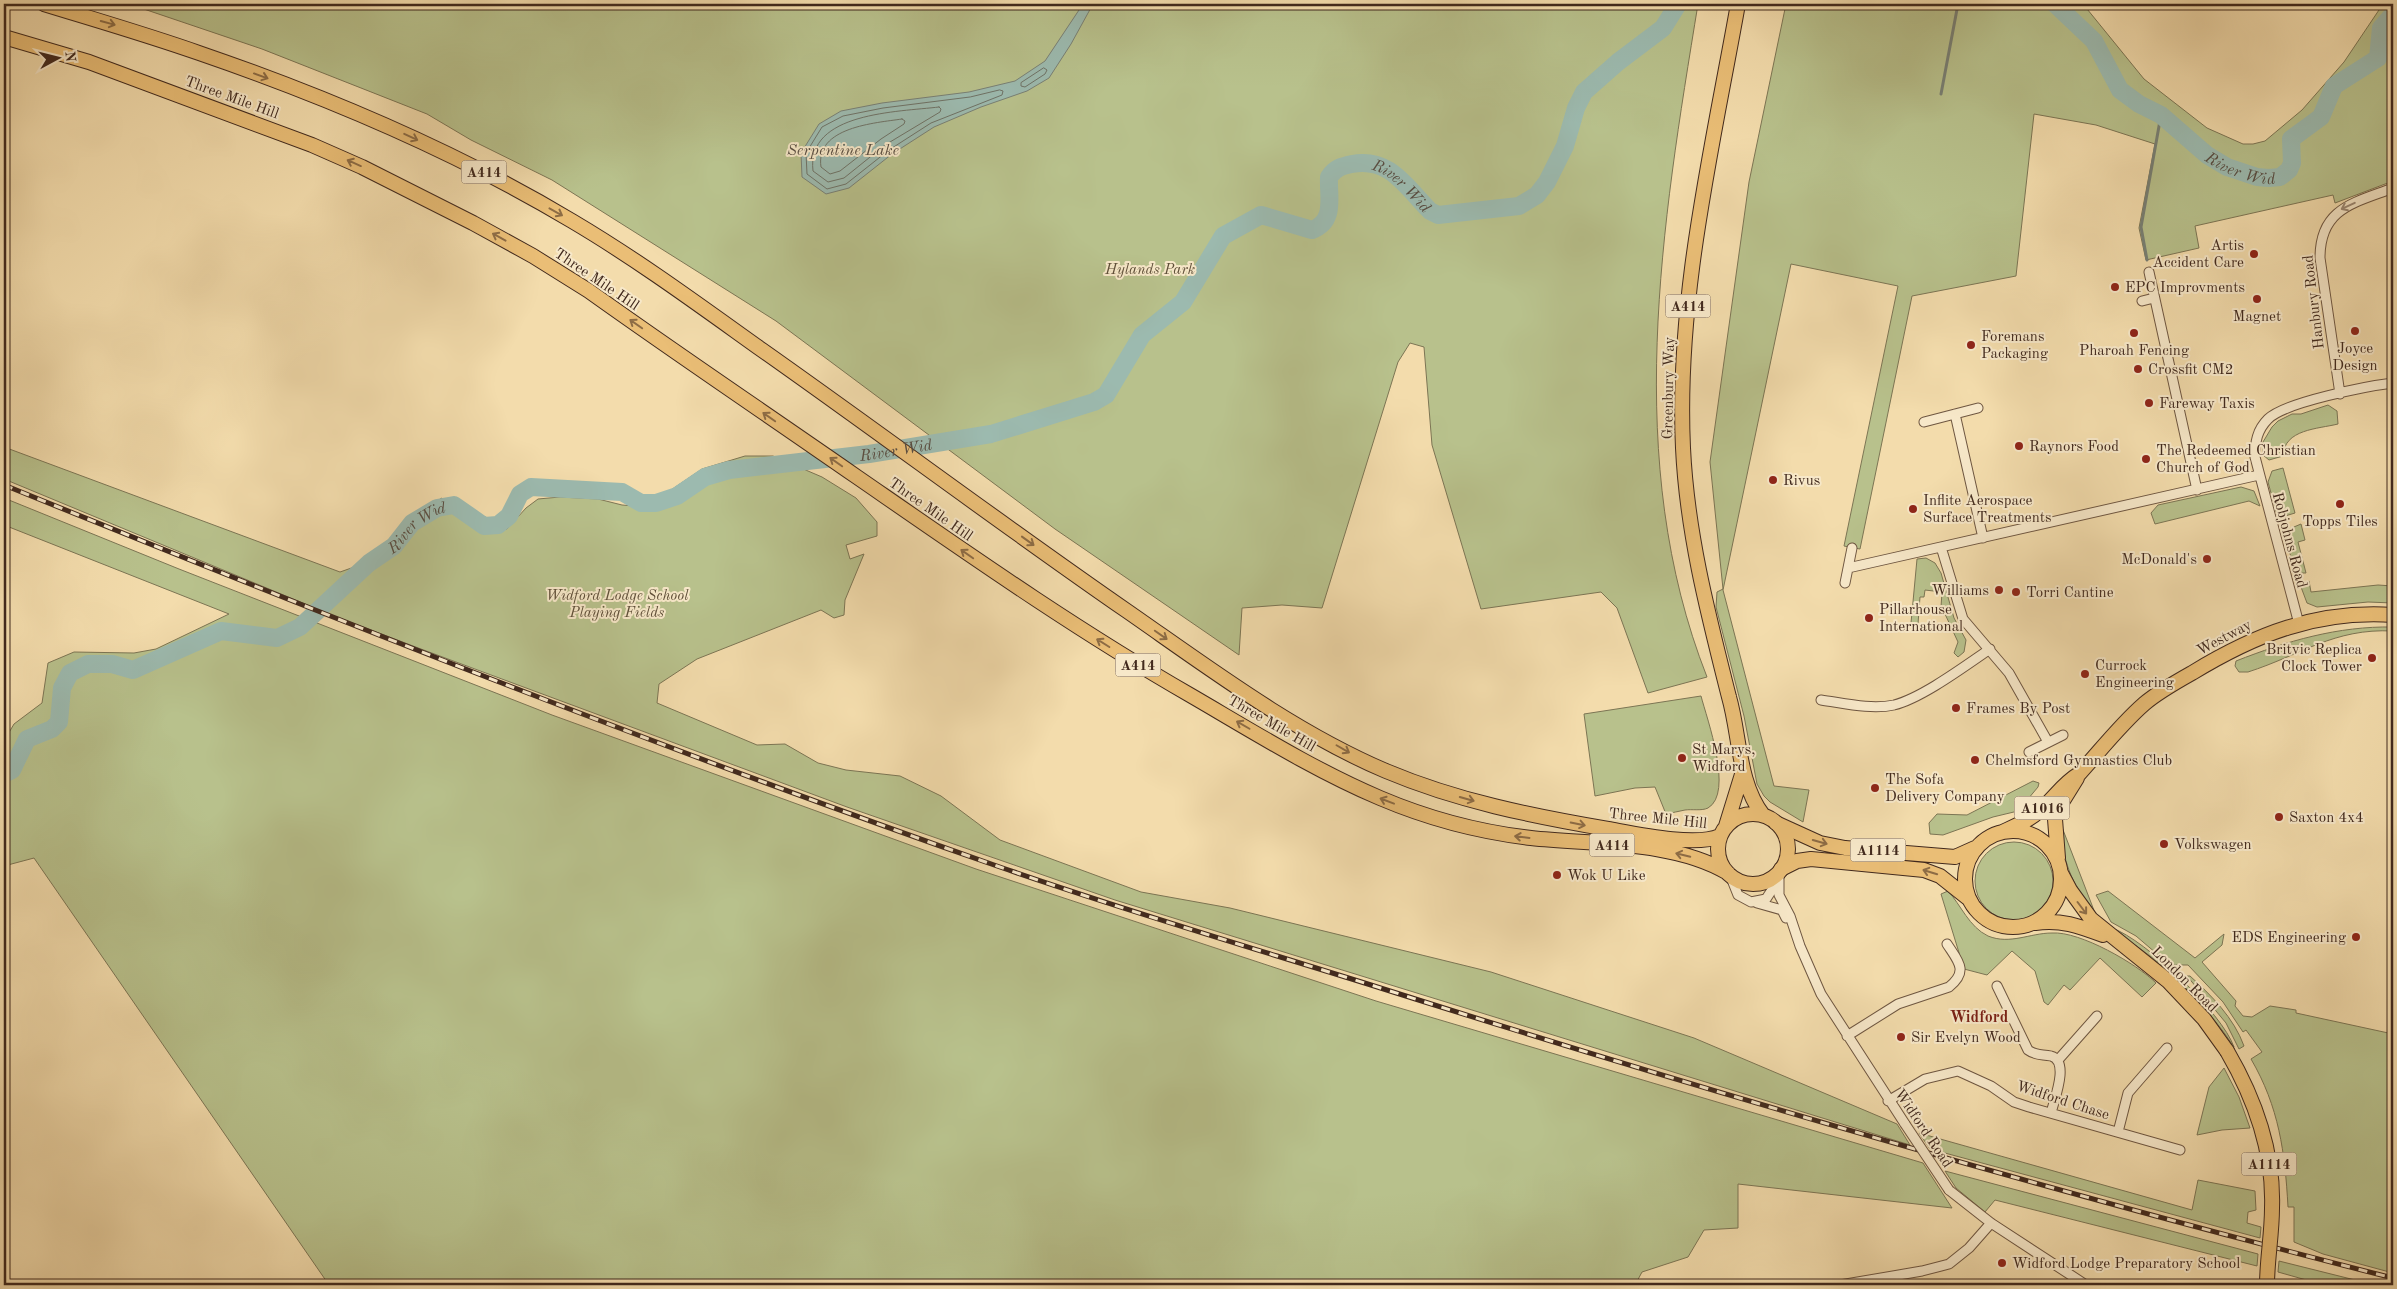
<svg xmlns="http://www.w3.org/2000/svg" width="2397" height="1289" font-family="'Old Standard TT',serif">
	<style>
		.green { fill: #b8c18c; stroke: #7c7554 }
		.water { fill: #9cbaaf; stroke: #788075 }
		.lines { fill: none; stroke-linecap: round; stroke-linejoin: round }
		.shore { stroke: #6e7266; stroke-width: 1 }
		.stream { stroke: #788075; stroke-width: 3 }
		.river { stroke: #9cbaaf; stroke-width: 18 }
		.minor-casing { stroke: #6e5641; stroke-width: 11 }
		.primary-casing { stroke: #41291d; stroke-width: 16 }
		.trunk-casing { stroke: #41291d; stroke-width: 16 }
		.minor { stroke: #f7e8c9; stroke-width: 9 }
		.primary { stroke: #eabe76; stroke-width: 14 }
		.trunk { stroke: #eabe76; stroke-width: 14 }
		.rail-casing { stroke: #41291d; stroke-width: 5 }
		.rail { stroke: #f7e8c9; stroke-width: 3; stroke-dasharray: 9; stroke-linecap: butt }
		.minor-bridge-casing { stroke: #6e5641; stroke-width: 11; stroke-linecap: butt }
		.primary-bridge-casing { stroke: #41291d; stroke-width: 16; stroke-linecap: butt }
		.minor-bridge { stroke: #f7e8c9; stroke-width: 9 }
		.primary-bridge { stroke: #eabe76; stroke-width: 14 }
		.oneway { stroke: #8d6c45 }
		.oneway2 { stroke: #9c8873 }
		.poi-dot { fill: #8f2418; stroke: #f7e8c9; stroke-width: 2 }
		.labels { text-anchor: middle; stroke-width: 4; stroke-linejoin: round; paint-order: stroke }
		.shield { fill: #f7e8c9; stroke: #786251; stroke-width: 1 }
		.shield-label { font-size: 14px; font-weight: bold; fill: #41291d }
		.street-label { font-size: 15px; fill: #41291d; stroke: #f7e8c9 }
		.poi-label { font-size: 15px; fill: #41291d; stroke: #f7e8c9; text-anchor: start }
		.park-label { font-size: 15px; font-style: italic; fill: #5f4f39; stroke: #f7e8c9 }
		.water-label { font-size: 16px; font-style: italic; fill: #584d42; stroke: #f7e8c9 }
		.neighbourhood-label { font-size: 16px; font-weight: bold; fill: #7a1f14; stroke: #f7e8c9 }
	</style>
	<rect width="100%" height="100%" fill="#f3dcac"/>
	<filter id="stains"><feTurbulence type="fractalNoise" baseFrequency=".004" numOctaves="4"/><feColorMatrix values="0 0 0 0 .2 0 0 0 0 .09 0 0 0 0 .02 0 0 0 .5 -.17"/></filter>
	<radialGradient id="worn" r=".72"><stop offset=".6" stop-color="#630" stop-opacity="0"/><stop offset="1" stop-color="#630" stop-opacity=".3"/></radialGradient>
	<path class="green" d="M129 4H1698C1662 225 1622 461 1707 677L1648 693 1617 608 1601 592 1481 609 1432 445 1424 347 1410 343 1398 362 1322 608 1282 605 1242 608 1239 655 1055 529 776 321 552 180 471 140 427 114 262 49Z
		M1786 4H2083L2144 79 2207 128 2243 144H2253L2265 141 2302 110 2344 62 2383 4H2393V181L2335 203 2333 195 2195 226 2199 248 2146 260 2139 228 2155 144 2096 125 2034 114 2016 276 1912 296 1860 549 1844 546 1898 286 1791 264 1723 590 1774 786 1809 790 1803 822 1770 802 1764 796 1757 784 1744 716 1716 607 1717 592 1723 589 1710 462 1749 182Z
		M2328 405 2337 411 2338 424C2318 429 2284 429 2283 456L2269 460 2263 455V442L2272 427 2278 421 2292 414H2301Z
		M4 447 340 572 394 553 406 519 442 498C459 521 478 532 507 529L526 508 538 499 560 497 598 499 622 505 646 507 702 469 745 456H773L822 477 856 498 877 522V536L846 545 850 559 864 554 845 600 844 615 834 618 821 610 697 659 659 684 657 703 757 745 785 744 818 763 846 770 900 776 941 796 1000 840 1141 892 1230 908 1491 972 1694 1038 1897 1124 1910 1145 1115 900 847 807 421 649 334 616 4 479Z
		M2283 468 2295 513 2285 516 2277 515 2268 482 2272 471Z
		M2241 487 2254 491 2260 506 2249 501 2155 524 2151 513 2158 505Z
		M4 498 179 569 552 715 976 869 1376 1001 1923 1163 1952 1208 1738 1184V1228L1704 1230 1688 1257 1642 1272 1635 1285H329L34 858 4 866V741L14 724 42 703 48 663 74 652 134 653 156 649 229 614 4 525Z
		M2301 524 2305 540 2298 542 2306 573H2297L2282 532Z
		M1926 558 1935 563 1941 573 1954 618 1966 640 1964 652 1958 657 1954 653 1958 642 1945 614 1946 608 1941 607 1942 592 1925 590 1924 597H1920L1918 624 1911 623 1917 559Z
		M2309 581 2311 592 2378 585 2393 586V603L2368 602 2317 607 2307 603 2301 587Z
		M2393 627V631C2334 628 2301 655 2248 672H2239L2235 666 2236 661C2287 641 2338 626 2393 627Z
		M1701 696C1707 719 1734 793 1708 808 1702 811 1692 809 1685 810 1679 811 1672 813 1666 814L1655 787 1635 788 1595 796 1584 714Z
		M2033 781 2039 783 2038 787 2018 811 1993 817 1943 835 1930 834 1929 823 1937 814 1967 815Z
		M2060 822 2095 913C2069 879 2064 865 2060 822Z
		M1975 881a39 39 0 1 1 78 0a39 39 0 1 1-78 0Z
		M1948 891C1961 905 1969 927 1988 936 2010 945 2030 933 2052 933 2080 931 2137 964 2156 983L2142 997 2100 958 2070 990 2064 985 2048 1005 2044 1002 2035 971 2012 951 1987 975 1964 969 1941 894Z
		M2108 891 2195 958 2224 934 2222 945 2202 962 2236 1001 2235 1006 2243 1016 2252 1017 2270 1006 2296 1010V1013L2393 1034V1273L2323 1254 2294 1242V1207H2288C2285 1152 2279 1107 2251 1059L2262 1052 2246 1030 2243 1032 2223 1002 2188 965H2170L2136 936 2111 922 2096 895Z
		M2112 928C2146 940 2222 1013 2234 1047 2211 1012 2182 982 2150 956 2137 946 2124 938 2112 928Z
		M2187 976H2190C2211 995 2234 1018 2244 1046L2239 1049 2226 1023Z
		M2224 1068 2239 1097 2250 1128 2222 1130 2197 1135 2209 1087Z
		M1919 1133 2192 1210 2198 1180 2255 1191 2256 1210 2248 1212 2247 1223 2261 1227 2260 1238 1930 1149Z
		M1945 1171 2258 1254 2257 1266 1995 1200 1985 1212 1956 1188Z
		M2279 1261 2375 1285H2324L2278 1272Z"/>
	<path class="water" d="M1083 4H1093L1071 44 1049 78 1027 91 981 107 934 127 892 154 849 188 826 194 802 177 801 153 819 124 841 111 882 103 969 92 1015 81 1045 61Z"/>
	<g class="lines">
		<path class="shore" d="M1044 68 1047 70 1045 74 1025 87 1021 86V83Z
			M1000 90 1003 91 1002 95 931 123 889 150 846 184 827 189 807 174 806 153 822 127 843 116 883 108 970 97Z
			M939 107 941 109 940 112 885 145 844 178 828 182 813 171C806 112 898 112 939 107Z
			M902 119 905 121 904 124 881 139 840 171 830 174 821 167C815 127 875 123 902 119Z"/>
		<path class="stream" d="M1941 94 1958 4
			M2147 260 2141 227 2161 115"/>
		<g class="river">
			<path id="s1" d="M2055 4 2094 41 2120 90 2139 104 2161 115 2207 155 2227 167 2257 177 2269 178 2280 177 2289 170 2292 163 2291 139 2321 117 2334 86 2378 58 2381 28 2393 14"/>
			<path id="s2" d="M4 774 12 770 27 739 52 729 59 722 62 688 70 673 88 664H112L133 670 221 631 277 638 300 627 369 563 394 546 412 523 437 508 454 505 484 526 498 525 509 516 520 494 531 487 622 492 641 503H656L677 496 705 477 729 470 869 454 991 434 1094 402 1106 395 1142 335 1183 302 1223 236 1261 215 1312 230C1336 221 1328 197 1329 177 1335 168 1342 166 1352 164 1390 157 1406 187 1430 211L1438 215 1519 206 1537 195 1547 182 1565 146 1576 108 1584 92 1618 62 1663 28 1678 4"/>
		</g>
		<defs>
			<path id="minor" d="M2149 272 2197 490
				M2142 301 2154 298
				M2340 394 2320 258C2320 208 2354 203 2393 188
				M1955 414 1983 538
				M1924 422 1978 408
				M1941 547 1963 619 2009 673 2048 742
				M1848 568 2259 475
				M1845 583 1852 548
				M2299 624 2255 457C2255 442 2257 430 2268 419 2285 402 2368 386 2393 383
				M1821 700C1843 703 1871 710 1894 705 1922 698 1965 666 1990 649
				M2029 752 2063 735
				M1779 872V895L1790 916 1800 946 1821 994 1905 1124
				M1730 875 1738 895 1751 902 1766 899 1777 882
				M1757 903 1782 910 1786 918
				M1997 986 2028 1050C2036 1056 2042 1054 2051 1056 2070 1061 2054 1100 2051 1113
				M1847 1036 1898 1004 1949 987C1969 971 1958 961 1947 944
				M2058 1060 2097 1016
				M1888 1101 1925 1079 1958 1071 1991 1086 2014 1102 2029 1107 2180 1150
				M2118 1132 2128 1093 2167 1048
				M1949 1190 1991 1223 2086 1285
				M1840 1285 1922 1271 1949 1264 1969 1248 1991 1223"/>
			<path id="primary" d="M1776 823 1820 843 1845 848 1955 857 1975 848
				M1965 879a48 48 0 1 1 96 0a48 48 0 1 1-96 0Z
				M2000 833C2013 827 2027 822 2038 812 2053 800 2062 784 2079 774 2100 751 2120 725 2144 704 2158 692 2176 682 2192 673 2256 634 2317 610 2393 615
				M2058 858 2055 819 2059 807 2077 778
				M1781 869 1797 861 1811 859 1924 870 1940 876 1969 899
				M2061 873 2070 890 2091 919 2168 981 2204 1019 2227 1051
				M2035 923C2060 919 2079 926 2103 935"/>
			<path id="trunk" d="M44 4C96 20 148 35 199 53 327 97 455 151 572 221 638 260 699 305 762 350 884 436 1004 526 1127 611 1209 668 1294 732 1386 771 1457 801 1532 816 1608 829 1636 834 1695 847 1720 836
				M1738 4C1712 150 1676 299 1683 448 1687 533 1708 614 1729 697 1740 735 1738 783 1763 815
				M4 37 89 62 312 145 362 167 473 223 533 256 589 291C677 354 768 415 857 477 967 553 1075 629 1190 695 1252 731 1314 770 1380 798 1427 818 1479 832 1531 838 1593 845 1673 840 1728 873
				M1718 849a35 35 0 1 1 70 0a35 35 0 1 1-70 0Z
				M1726 826 1743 771"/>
		</defs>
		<use href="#minor" class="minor-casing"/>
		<use href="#primary" class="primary-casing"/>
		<use href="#trunk" class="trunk-casing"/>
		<use href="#minor" class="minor"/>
		<use href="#primary" class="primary"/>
		<use href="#trunk" class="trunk"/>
		<defs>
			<path id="rail" d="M4 485C332 618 662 749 997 866 1120 909 1246 946 1371 985 1709 1092 2049 1191 2393 1278"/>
		</defs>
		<use href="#rail" class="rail-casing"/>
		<use href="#rail" class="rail"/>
		<defs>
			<path id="minor-bridge" d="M1905 1124 1949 1190"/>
			<path id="primary-bridge" d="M2227 1051C2255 1099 2274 1152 2272 1208 2272 1234 2267 1260 2267 1285"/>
		</defs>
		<use href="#minor-bridge" class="minor-bridge-casing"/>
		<use href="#primary-bridge" class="primary-bridge-casing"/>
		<use href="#minor-bridge" class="minor-bridge"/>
		<use href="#primary-bridge" class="primary-bridge"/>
	</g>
	<defs><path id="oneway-shaft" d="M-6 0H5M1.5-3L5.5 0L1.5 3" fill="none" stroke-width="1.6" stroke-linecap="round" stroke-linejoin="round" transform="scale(1.25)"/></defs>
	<g class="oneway">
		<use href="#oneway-shaft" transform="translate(108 23) rotate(15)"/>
		<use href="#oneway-shaft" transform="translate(261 76) rotate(20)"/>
		<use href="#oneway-shaft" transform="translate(411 137) rotate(25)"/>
		<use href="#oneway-shaft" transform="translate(354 163) rotate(-156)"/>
		<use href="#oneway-shaft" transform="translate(556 212) rotate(29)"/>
		<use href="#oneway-shaft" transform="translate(499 237) rotate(-151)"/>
		<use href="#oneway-shaft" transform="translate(636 324) rotate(-145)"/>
		<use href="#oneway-shaft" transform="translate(769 417) rotate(-145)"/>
		<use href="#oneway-shaft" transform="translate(836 462) rotate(-145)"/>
		<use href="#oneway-shaft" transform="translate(1028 541) rotate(36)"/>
		<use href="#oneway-shaft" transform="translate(967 554) rotate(-145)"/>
		<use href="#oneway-shaft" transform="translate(1161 635) rotate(35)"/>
		<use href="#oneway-shaft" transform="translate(1103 643) rotate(-148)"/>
		<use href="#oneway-shaft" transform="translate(1243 725) rotate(-150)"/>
		<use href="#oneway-shaft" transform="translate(1343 749) rotate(30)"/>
		<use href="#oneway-shaft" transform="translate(1467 799) rotate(16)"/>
		<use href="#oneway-shaft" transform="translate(1387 801) rotate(-159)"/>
		<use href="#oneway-shaft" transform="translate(1578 824) rotate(11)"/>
		<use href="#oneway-shaft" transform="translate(1522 837) rotate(-173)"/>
		<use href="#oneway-shaft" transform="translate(1820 842) rotate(16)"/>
		<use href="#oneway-shaft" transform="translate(1683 855) rotate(-166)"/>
		<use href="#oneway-shaft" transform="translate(1930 872) rotate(-163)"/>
		<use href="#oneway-shaft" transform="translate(2082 908) rotate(53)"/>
	</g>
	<use class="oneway2" href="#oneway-shaft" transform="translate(2348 206) rotate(155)"/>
	<g class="poi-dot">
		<circle cx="2254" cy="254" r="5"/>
		<circle cx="2115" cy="287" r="5"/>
		<circle cx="2257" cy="299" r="5"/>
		<circle cx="2355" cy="331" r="5"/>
		<circle cx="2134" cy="333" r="5"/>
		<circle cx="1971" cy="345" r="5"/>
		<circle cx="2138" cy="369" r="5"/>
		<circle cx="2149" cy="403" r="5"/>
		<circle cx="2019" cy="446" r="5"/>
		<circle cx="2146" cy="459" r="5"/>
		<circle cx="1773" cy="480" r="5"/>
		<circle cx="2340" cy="504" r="5"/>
		<circle cx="1913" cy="509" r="5"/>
		<circle cx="2207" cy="559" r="5"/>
		<circle cx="1999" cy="590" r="5"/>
		<circle cx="2016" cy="592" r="5"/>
		<circle cx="1869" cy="618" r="5"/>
		<circle cx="2372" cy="658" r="5"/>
		<circle cx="2085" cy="674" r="5"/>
		<circle cx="1956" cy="708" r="5"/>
		<circle cx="1682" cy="758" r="5"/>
		<circle cx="1975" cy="760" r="5"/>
		<circle cx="1875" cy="788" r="5"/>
		<circle cx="2279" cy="817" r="5"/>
		<circle cx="2164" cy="844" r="5"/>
		<circle cx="1557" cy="875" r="5"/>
		<circle cx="2356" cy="937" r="5"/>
		<circle cx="1901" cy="1037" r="5"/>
		<circle cx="2002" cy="1263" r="5"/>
	</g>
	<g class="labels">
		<g class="shield">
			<rect x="461.5" y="160.5" width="45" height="23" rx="4"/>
			<rect x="1665.5" y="294.5" width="45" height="23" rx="4"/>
			<rect x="1115.5" y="653.5" width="45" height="23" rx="4"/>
			<rect x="2014.5" y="796.5" width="55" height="23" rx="4"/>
			<rect x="1589.5" y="833.5" width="45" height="23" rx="4"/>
			<rect x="1850.5" y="838.5" width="55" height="23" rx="4"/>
			<rect x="2241.5" y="1152.5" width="55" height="23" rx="4"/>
		</g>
		<g class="shield-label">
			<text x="484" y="177">A414</text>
			<text x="1688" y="311">A414</text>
			<text x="1138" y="670">A414</text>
			<text x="2042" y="813">A1016</text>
			<text x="1612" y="850">A414</text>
			<text x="1878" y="855">A1114</text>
			<text x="2269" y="1169">A1114</text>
		</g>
		<g class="street-label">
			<text transform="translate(232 97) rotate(20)" y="5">Three Mile Hill</text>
			<text transform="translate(597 279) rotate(34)" y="5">Three Mile Hill</text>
			<text transform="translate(2313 302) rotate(-97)" y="5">Hanbury Road</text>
			<text transform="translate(1668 388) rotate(-89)" y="5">Greenbury Way</text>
			<text transform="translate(931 509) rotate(35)" y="5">Three Mile Hill</text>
			<text transform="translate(2290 540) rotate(75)" y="5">Robjohns Road</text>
			<text transform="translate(2224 637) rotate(-28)" y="5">Westway</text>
			<text transform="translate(1272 723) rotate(30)" y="5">Three Mile Hill</text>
			<text transform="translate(1658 818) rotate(6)" y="5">Three Mile Hill</text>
			<text transform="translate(2185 979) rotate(45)" y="5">London Road</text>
			<text transform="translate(2063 1100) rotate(18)" y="5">Widford Chase</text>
			<text transform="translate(1924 1128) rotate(56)" y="5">Widford Road</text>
		</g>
		<g class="poi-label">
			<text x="2244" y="250" text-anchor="end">Artis<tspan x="2244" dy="17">Accident Care</tspan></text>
			<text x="2125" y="292">EPC Improvments</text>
			<text x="2257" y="321" text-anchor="middle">Magnet</text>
			<text x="1981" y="341">Foremans<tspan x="1981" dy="17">Packaging</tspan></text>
			<text x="2355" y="353" text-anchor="middle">Joyce<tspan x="2355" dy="17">Design</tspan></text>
			<text x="2134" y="355" text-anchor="middle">Pharoah Fencing</text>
			<text x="2148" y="374">Crossfit CM2</text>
			<text x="2159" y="408">Fareway Taxis</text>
			<text x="2029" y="451">Raynors Food</text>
			<text x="2156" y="455">The Redeemed Christian<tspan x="2156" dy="17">Church of God</tspan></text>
			<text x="1783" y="485">Rivus</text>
			<text x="1923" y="505">Inflite Aerospace<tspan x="1923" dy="17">Surface Treatments</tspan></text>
			<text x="2340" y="526" text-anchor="middle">Topps Tiles</text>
			<text x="2197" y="564" text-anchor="end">McDonald's</text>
			<text x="1989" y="595" text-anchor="end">Williams</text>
			<text x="2026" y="597">Torri Cantine</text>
			<text x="1879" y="614">Pillarhouse<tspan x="1879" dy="17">International</tspan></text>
			<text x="2362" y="654" text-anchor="end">Britvic Replica<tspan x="2362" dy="17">Clock Tower</tspan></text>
			<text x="2095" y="670">Currock<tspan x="2095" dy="17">Engineering</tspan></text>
			<text x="1966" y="713">Frames By Post</text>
			<text x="1692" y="754">St Marys,<tspan x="1692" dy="17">Widford</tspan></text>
			<text x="1985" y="765">Chelmsford Gymnastics Club</text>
			<text x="1885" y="784">The Sofa<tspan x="1885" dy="17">Delivery Company</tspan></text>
			<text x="2289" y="822">Saxton 4x4</text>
			<text x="2174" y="849">Volkswagen</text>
			<text x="1567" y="880">Wok U Like</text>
			<text x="2346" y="942" text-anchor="end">EDS Engineering</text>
			<text x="1911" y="1042">Sir Evelyn Wood</text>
			<text x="2012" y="1268">Widford Lodge Preparatory School</text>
		</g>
		<g class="park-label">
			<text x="1150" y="274">Hylands Park</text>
			<text x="617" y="600">Widford Lodge School<tspan x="617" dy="17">Playing Fields</tspan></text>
		</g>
		<g class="water-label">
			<text x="843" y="155">Serpentine Lake</text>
			<text dy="6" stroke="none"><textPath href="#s1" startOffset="255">River Wid</textPath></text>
			<text dy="6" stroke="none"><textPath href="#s2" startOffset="1715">River Wid</textPath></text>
			<text dy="6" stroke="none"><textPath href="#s2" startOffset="1055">River Wid</textPath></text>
			<text dy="6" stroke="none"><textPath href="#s2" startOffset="530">River Wid</textPath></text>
		</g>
		<g class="neighbourhood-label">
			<text x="1979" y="1022">Widford</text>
		</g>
	</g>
	<rect width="2397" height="1289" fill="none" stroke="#f3dcac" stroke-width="20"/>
	<rect x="5" y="5" width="2387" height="1279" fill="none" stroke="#41291d" stroke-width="2.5"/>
	<rect x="10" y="10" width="2377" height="1269" fill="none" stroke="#41291d"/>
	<g transform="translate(58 58) rotate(83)" stroke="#f7e8c9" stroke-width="4" paint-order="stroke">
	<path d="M0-4L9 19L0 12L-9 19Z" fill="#41291d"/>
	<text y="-8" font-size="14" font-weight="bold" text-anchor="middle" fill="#41291d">N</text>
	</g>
	<rect width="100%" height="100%" filter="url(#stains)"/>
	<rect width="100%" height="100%" fill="url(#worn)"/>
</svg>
